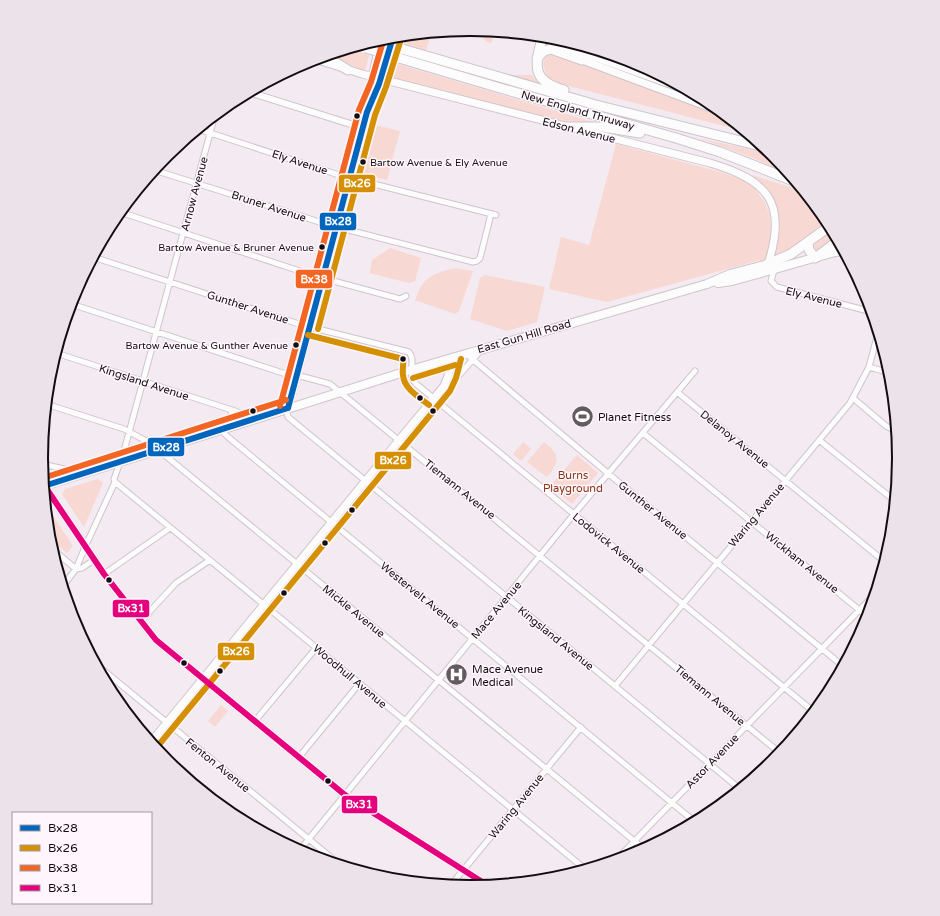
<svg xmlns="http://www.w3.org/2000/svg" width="940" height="916" font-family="'Varela Round',sans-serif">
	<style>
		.green { fill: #f8d8d2 }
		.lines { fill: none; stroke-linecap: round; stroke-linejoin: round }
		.minor-casing { stroke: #cec5cb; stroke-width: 7 }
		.tertiary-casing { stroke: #cec5cb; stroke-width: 8 }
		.secondary-casing { stroke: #cec5cb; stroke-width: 9 }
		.primary-casing { stroke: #cec5cb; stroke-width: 10 }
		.motorway-casing { stroke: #cec5cb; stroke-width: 11 }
		.minor { stroke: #fdfcfd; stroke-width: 5 }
		.tertiary { stroke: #fdfcfd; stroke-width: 6 }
		.secondary { stroke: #fdfcfd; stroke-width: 7 }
		.primary { stroke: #fdfcfd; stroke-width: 8 }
		.motorway { stroke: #fdfcfd; stroke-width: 9 }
		.motorway-bridge-casing { stroke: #cec5cb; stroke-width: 11; stroke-linecap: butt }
		.motorway-bridge { stroke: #fdfcfd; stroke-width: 9 }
		.bus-1-casing { stroke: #fef6fc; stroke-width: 9 }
		.bus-2-casing { stroke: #fef6fc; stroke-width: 9 }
		.bus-3-casing { stroke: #fef6fc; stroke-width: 9 }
		.bus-4-casing { stroke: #fef6fc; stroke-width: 9 }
		.bus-1 { stroke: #0065bd; stroke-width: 6 }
		.bus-2 { stroke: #d58f03; stroke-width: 6 }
		.bus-3 { stroke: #f26522; stroke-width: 6 }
		.bus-4 { stroke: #e5007d; stroke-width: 6 }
		.bus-dot { fill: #130d11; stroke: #fef6fc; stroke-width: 1.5 }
		.labels { text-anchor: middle; stroke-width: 3; stroke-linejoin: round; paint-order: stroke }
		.bus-label { font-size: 10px; fill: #130d11; stroke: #fef6fc; text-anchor: end }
		.street-label { font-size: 11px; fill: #130d11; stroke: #fef6fc }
		.poi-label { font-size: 11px; fill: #130d11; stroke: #fef6fc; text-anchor: start }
		.park-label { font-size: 11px; fill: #8a3414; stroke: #fef6fc }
		.rim { fill: none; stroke: #130d11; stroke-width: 2 }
		.line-badge { stroke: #fef6fc; stroke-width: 1.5 }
		.badge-label { font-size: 11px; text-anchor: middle; font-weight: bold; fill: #fff }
	</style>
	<rect width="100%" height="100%" fill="#f4eaf1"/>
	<path class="green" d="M477 30H483L510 39 494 35 492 41 490 43C484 41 482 38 483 32Z
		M432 33 426 50 397 43 399 36Z
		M349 49 369 55 366 68 364 70H361L330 54Z
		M548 53 575 63 577 62 724 114 744 131 553 82C545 76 539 61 548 53Z
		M391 62 593 122 592 124 568 123 391 79 388 71Z
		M509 75H532L538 82 535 83Z
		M375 125 400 131 387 180 362 174Z
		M699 138 774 155 788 173 748 156Z
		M616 144 724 173 743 180 755 189 764 201 770 215 771 235 767 256 765 260 761 262 760 260 607 302 549 289 561 237 589 245Z
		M752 175 803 191 829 224 802 243 776 257 774 256C785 221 781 199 752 175Z
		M832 230 837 239 817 251 812 249 814 244Z
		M390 248 421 258 415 281 409 283 370 273 372 260Z
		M455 268 473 271 459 311 455 314 415 300C423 278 432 273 455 268Z
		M484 275 545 287 537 322 507 331 470 319 480 278Z
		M523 442 531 449 521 461 513 454Z
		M544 442C560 454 560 462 547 477L527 462Z
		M577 455 598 473 572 504 550 486Z
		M98 479 103 483 84 527 62 494 65 489Z
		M46 505 73 546 67 553 49 538Z
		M221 705 228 711 215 727 208 721Z"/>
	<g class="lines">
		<defs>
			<path id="minor" d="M198 129 342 176 496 215
				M154 170 329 225 473 262 477 261 480 258 491 214
				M120 212 315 276 400 299 406 296
				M93 257 302 325 409 352C417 362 406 372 415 383L814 712
				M774 270 771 281 777 287 872 312
				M71 304 289 375 304 377 330 384 780 753
				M56 353 238 412 241 415 243 422
				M465 353 616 480 843 666
				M869 367 890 373
				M677 392 885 562
				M440 393 448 388 481 350
				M853 398 886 426 896 431
				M46 404 124 429 150 443 644 849
				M288 408 287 413 288 417 740 789
				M229 426 232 410
				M220 429 228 437 695 822
				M643 433 868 617
				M819 440 895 501
				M42 464 82 473
				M115 482 585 869
				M51 548 76 569 82 568 94 560
				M104 574 170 528
				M63 586 76 569 85 547 115 482 114 479 124 451 215 115
				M141 621 176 583 210 560
				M97 665 339 864
				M615 686 850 403 869 367 878 333
				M255 721 316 648
				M299 757 359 684
				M299 851 574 514 695 371
				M617 859 875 594
				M451 885 581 727"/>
			<path id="tertiary" d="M249 92 363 128"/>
			<path id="secondary" d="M532 35 687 90
				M315 59 362 74 710 163C768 180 788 203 768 264
				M582 60 722 112
				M367 109 370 86 379 47
				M288 408 367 112C379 88 386 62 393 37
				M44 485 104 574 156 640 345 795 487 885
				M151 742 399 440 444 386 448 376 453 357"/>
			<path id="primary" d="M718 283 732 281 835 252 843 251
				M44 486 404 372 707 284 730 274 768 264"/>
			<path id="motorway" d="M542 38C535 66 531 81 564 90
				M402 49 596 105 764 147
				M325 56 348 70
				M399 58 500 88 676 138 720 152 796 182
				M537 58 544 51 551 49 582 60
				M568 127H603L640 133
				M808 243 809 250 815 258 838 241
				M768 264 791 254 830 226"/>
		</defs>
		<use href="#minor" class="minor-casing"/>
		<use href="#tertiary" class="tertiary-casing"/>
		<use href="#secondary" class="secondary-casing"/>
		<use href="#primary" class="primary-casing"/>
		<use href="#motorway" class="motorway-casing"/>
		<use href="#minor" class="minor"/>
		<use href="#tertiary" class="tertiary"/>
		<use href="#secondary" class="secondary"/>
		<use href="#primary" class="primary"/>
		<use href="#motorway" class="motorway"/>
		<defs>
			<path id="motorway-bridge" d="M374 41 402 49
				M366 48 399 58"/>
		</defs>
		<use href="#motorway-bridge" class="motorway-bridge-casing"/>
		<use href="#motorway-bridge" class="motorway-bridge"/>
		<defs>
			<path id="bus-1" d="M288 408 367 112 379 84 393 37
				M44 486 288 408"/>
			<path id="bus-2" d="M318 329 375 115 386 87 401 39
				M308 335 403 359C404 364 402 369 403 375 404 389 419 397 429 405
				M413 378 455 365
				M157 747 450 391 456 378 461 359"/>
			<path id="bus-3" d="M280 406 359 110 371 82 384 38
				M43 478 286 400"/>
			<path id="bus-4" d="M44 485 104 574 156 640 345 795 487 885"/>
		</defs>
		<use href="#bus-1" class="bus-1-casing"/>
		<use href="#bus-2" class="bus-2-casing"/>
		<use href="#bus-3" class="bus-3-casing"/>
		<use href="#bus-4" class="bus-4-casing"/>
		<use href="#bus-1" class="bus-1"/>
		<use href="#bus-2" class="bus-2"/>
		<use href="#bus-3" class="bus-3"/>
		<use href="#bus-4" class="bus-4"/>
	</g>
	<defs>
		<symbol id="stadium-disc" viewBox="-11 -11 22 22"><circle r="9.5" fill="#625a5f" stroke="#fef6fc"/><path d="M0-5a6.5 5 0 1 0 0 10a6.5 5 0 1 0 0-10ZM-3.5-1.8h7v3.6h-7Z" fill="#fff"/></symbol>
		<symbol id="hospital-disc" viewBox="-11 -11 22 22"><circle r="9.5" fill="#625a5f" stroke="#fef6fc"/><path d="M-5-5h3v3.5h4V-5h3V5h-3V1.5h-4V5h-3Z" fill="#fff"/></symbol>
	</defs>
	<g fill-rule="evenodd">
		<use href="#stadium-disc" x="570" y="404" width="25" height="25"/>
		<use href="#hospital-disc" x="444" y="662" width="25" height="25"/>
	</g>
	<g class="bus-dot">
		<circle cx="357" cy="116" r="3.5"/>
		<circle cx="363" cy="162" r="3.5"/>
		<circle cx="322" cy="247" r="3.5"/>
		<circle cx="296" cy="345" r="3.5"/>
		<circle cx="403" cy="359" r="3.5"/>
		<circle cx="420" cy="398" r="3.5"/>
		<circle cx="253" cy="411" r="3.5"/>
		<circle cx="433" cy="411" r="3.5"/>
		<circle cx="352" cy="510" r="3.5"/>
		<circle cx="325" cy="543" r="3.5"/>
		<circle cx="109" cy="580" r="3.5"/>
		<circle cx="284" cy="593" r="3.5"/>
		<circle cx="184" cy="663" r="3.5"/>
		<circle cx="220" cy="671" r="3.5"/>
		<circle cx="328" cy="781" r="3.5"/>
	</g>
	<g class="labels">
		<g class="bus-label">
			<text x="370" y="166" text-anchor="start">Bartow Avenue &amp; Ely Avenue</text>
			<text x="314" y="251">Bartow Avenue &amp; Bruner Avenue</text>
			<text x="288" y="349">Bartow Avenue &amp; Gunther Avenue</text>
		</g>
		<g class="street-label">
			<text transform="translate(578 110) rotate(16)" y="4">New England Thruway</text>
			<text transform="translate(579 130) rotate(14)" y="4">Edson Avenue</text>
			<text transform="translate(300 162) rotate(18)" y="4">Ely Avenue</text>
			<text transform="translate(194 194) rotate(-75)" y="4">Arnow Avenue</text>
			<text transform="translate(269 206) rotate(18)" y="4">Bruner Avenue</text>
			<text transform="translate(814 297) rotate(14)" y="4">Ely Avenue</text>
			<text transform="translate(248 307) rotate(18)" y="4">Gunther Avenue</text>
			<text transform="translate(524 336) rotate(-16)" y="4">East Gun Hill Road</text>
			<text transform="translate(144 382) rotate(18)" y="4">Kingsland Avenue</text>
			<text transform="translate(735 439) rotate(39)" y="4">Delanoy Avenue</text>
			<text transform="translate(460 489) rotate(39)" y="4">Tiemann Avenue</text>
			<text transform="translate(653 510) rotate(39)" y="4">Gunther Avenue</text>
			<text transform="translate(756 515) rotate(-50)" y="4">Waring Avenue</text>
			<text transform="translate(609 543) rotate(39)" y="4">Lodovick Avenue</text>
			<text transform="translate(802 562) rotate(39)" y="4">Wickham Avenue</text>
			<text transform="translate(420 595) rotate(39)" y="4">Westervelt Avenue</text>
			<text transform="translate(496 610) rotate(-50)" y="4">Mace Avenue</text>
			<text transform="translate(354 611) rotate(39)" y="4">Mickle Avenue</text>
			<text transform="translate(556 638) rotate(39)" y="4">Kingsland Avenue</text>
			<text transform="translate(350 676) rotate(40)" y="4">Woodhull Avenue</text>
			<text transform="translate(710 695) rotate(40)" y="4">Tiemann Avenue</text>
			<text transform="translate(712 761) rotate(-46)" y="4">Astor Avenue</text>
			<text transform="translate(218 765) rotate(39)" y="4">Fenton Avenue</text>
			<text transform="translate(516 806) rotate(-51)" y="4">Waring Avenue</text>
		</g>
		<g class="poi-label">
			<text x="598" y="421">Planet Fitness</text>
			<text x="472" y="673">Mace Avenue<tspan x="472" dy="13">Medical</tspan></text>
		</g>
		<g class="park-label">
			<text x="573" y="479">Burns<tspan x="573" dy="13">Playground</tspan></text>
		</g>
	</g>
	<path d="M0 0H940V916H0ZM48 458a422 422 0 1 1 844 0a422 422 0 1 1-844 0Z" fill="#ebe3e9" fill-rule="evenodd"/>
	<path class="rim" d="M48 458a422 422 0 1 1 844 0a422 422 0 1 1-844 0Z"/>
	<g class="line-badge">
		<rect x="338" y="174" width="38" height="19" rx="4" fill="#d58f03"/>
		<rect x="319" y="212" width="38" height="19" rx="4" fill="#0065bd"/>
		<rect x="295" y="269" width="38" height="20" rx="4" fill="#f26522"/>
		<rect x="147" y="437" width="38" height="20" rx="4" fill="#0065bd"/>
		<rect x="374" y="451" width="38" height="19" rx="4" fill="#d58f03"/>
		<rect x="112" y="599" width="38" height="19" rx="4" fill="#e5007d"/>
		<rect x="217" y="642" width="38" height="19" rx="4" fill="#d58f03"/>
		<rect x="341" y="795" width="37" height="19" rx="4" fill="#e5007d"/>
	</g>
	<g class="badge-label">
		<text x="357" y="187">Bx26</text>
		<text x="338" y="225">Bx28</text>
		<text x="314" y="283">Bx38</text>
		<text x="166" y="451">Bx28</text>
		<text x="393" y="464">Bx26</text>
		<text x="131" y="612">Bx31</text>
		<text x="236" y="655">Bx26</text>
		<text x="359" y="808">Bx31</text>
	</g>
	<rect x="12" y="812" width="140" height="92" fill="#fef6fc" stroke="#a0999e"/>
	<rect x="20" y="825" width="20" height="6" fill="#0065bd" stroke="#a0999e"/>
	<text x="48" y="832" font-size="12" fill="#130d11">Bx28</text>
	<rect x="20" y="845" width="20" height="6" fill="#d58f03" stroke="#a0999e"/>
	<text x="48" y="852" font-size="12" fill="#130d11">Bx26</text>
	<rect x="20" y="865" width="20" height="6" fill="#f26522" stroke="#a0999e"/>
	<text x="48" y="872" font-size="12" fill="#130d11">Bx38</text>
	<rect x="20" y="885" width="20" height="6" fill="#e5007d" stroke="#a0999e"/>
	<text x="48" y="892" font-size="12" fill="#130d11">Bx31</text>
</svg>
